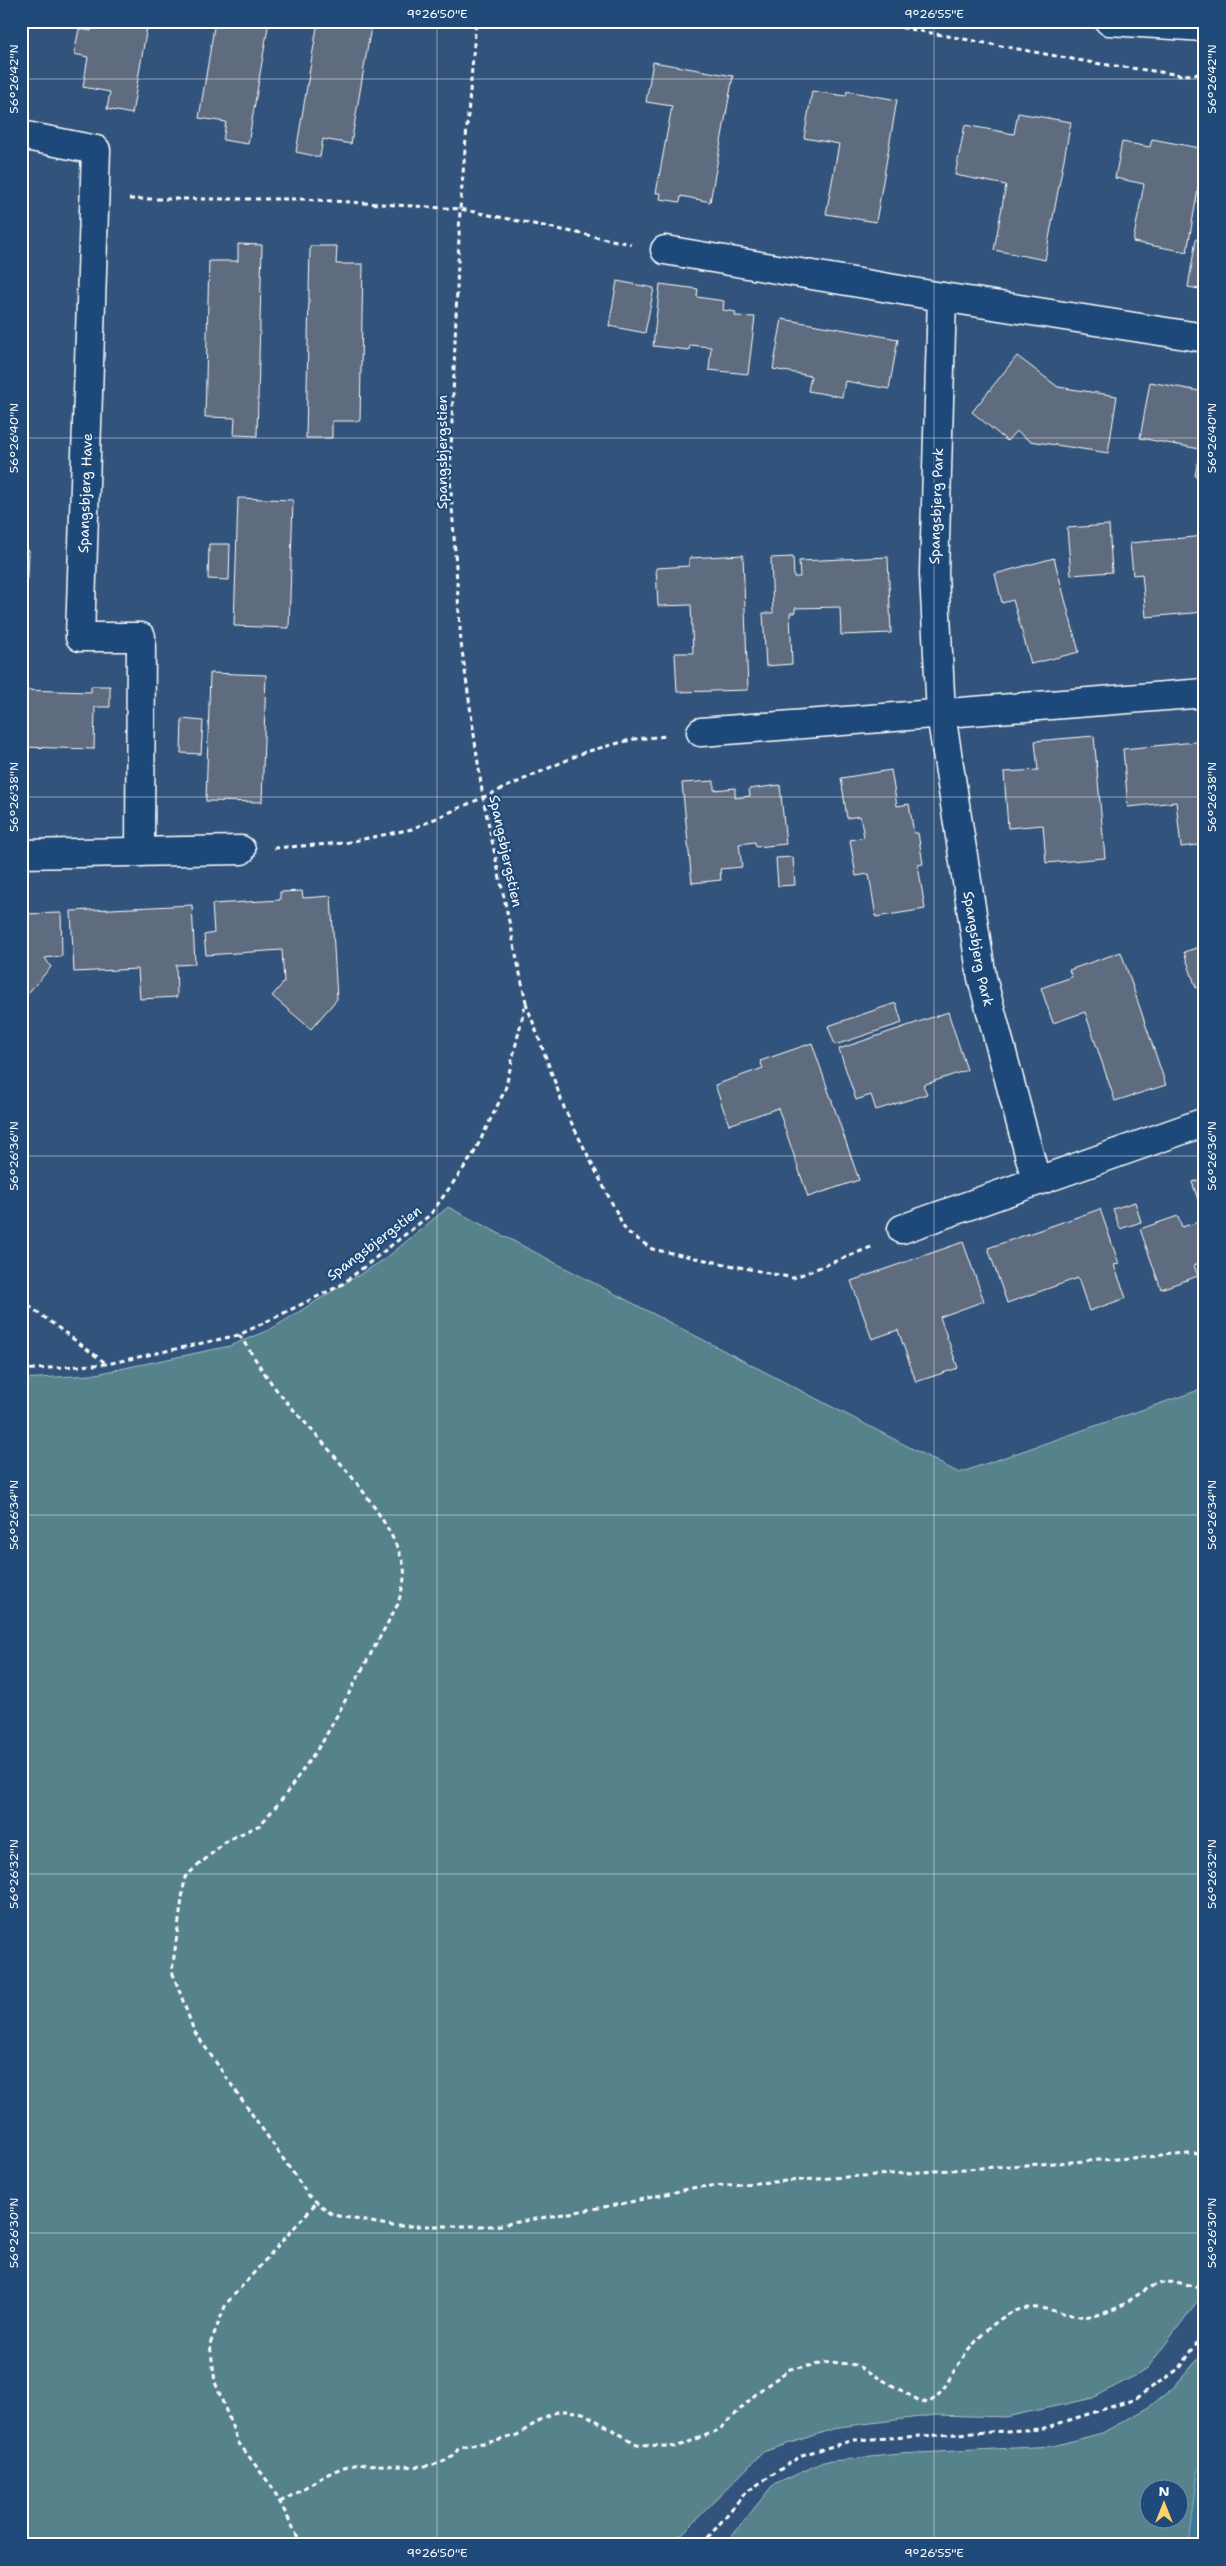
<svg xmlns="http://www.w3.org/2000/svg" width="1226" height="2566" font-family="'Shantell Sans',sans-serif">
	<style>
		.green { fill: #55828b; stroke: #aac0c5; fill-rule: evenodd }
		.water { fill: #3e7699; stroke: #8badc2 }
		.building { fill: #5f6c7f; stroke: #fff }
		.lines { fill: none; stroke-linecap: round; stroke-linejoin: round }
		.minor-casing { stroke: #fff; stroke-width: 31 }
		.path { stroke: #fff; stroke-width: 3; stroke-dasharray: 5 4; stroke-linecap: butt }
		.minor { stroke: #1f4a7a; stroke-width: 28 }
		.ticks { fill: none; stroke: #fff; stroke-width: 1; stroke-opacity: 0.45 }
		.labels { text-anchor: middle; stroke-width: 4.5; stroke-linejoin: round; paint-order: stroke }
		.street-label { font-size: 14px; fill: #fff; stroke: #1f4a7a }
		.neatline { fill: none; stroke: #fff; stroke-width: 2 }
		.ticks-label { font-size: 12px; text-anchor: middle; fill: #fff }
	</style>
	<rect width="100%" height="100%" fill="#32547c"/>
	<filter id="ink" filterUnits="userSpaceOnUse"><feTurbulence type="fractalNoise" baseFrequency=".02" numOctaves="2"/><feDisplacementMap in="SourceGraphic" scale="10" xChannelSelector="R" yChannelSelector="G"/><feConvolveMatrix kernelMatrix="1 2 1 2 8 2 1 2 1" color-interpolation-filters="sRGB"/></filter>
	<g filter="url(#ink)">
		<path class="green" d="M448 1207 959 1473 1205 1388V2291L1146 2370 1093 2398 1006 2417 936 2415 839 2427 763 2452 683 2533 666 2545H21V1379L91 1375 230 1346 271 1329 385 1259Z
			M1205 2351V2545H725L772 2486 823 2462 899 2454 1053 2446 1102 2433 1148 2408 1174 2387ZM1148 2488H1178V2518H1148Z"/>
		<path class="water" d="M1205 2461V2545H1189L1198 2471Z"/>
		<path class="building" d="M93 21H148L132 114 107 109 110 92 83 87 88 57 74 54 79 29 91 31Z
			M215 21H269L248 144 223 140 226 122 199 118Z
			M318 21H372L351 144 323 139 320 157 296 152Z
			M653 62 733 76 710 202 681 196 680 202 660 199 661 193H656L672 106 646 102Z
			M812 91 846 96 847 91 897 100 876 222 826 214 839 144 804 138Z
			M1018 113 1071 122 1045 260 994 250 1006 185 955 175 965 125 1014 134Z
			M1152 139 1205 149 1187 252 1133 242 1144 184 1115 178 1122 142 1150 147Z
			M1196 239 1205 240V290L1188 287Z
			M238 244 262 245 257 436 234 435 235 418 205 417 209 261H238Z
			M310 246H337L336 264H363L360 421H332V438H306Z
			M617 281 654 288 645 333 609 326Z
			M660 284 698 289 697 297 724 301 723 310 736 312 735 316 755 317 748 374 709 370 711 347 690 345 689 350 653 346Z
			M782 319 898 339 889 389 845 381 842 397 808 391 811 376 773 369Z
			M1017 356 1058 387 1117 396 1108 453 1030 441 1016 431 1007 441 972 412Z
			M1150 382 1205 392V478L1195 476 1200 449 1140 438Z
			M238 498 293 500 289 628 234 626Z
			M1109 525 1112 572 1071 575 1067 528Z
			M1205 536V612L1146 617 1142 574 1133 575 1130 543Z
			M209 544H230L229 580 208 579Z
			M21 550H29L28 578H21Z
			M743 555 748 690 677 692 675 653H693L691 605 658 606 656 568 689 566V558Z
			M793 557 794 577H800L799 561 888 557 891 633 841 635 840 607 795 608V613H790L792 664 766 666 763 613H773L771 558Z
			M1054 558 1079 652 1031 664 1013 600 1002 603 995 574Z
			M210 673 266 675 262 802 206 801Z
			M91 686H110V707H95L94 749 21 747V690L91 692Z
			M182 719 203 721 201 754 181 753Z
			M1094 736 1105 858 1046 863 1043 825 1008 828 1004 772 1038 770 1035 741Z
			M1205 741V844L1181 847 1176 802 1128 807 1123 749Z
			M891 770 897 806 909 804 914 833H918L923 864 918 865 925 909 876 917 869 874 856 876 850 840 864 837 860 816 847 818 841 778Z
			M714 781V790L735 788V798L750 796 749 789 780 785 786 844 756 847 755 842 739 844 742 867 720 869 721 880 692 883 682 783Z
			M793 857 795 885 778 886 776 858Z
			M302 891 303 898 331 896 337 999 311 1029 272 996 284 982 282 950 206 955 204 935 214 933 212 904 280 900V892Z
			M192 905 195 964 176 965 177 997 140 999 138 969 74 972 71 911Z
			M61 913 62 956 45 958 51 967 21 1001V914Z
			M1205 926V986L1204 984 1196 988 1184 952 1202 946 1196 929Z
			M1121 952 1166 1085 1115 1101 1085 1012 1053 1023 1041 988 1072 977 1069 970Z
			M896 1003 902 1023 835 1045 828 1026Z
			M948 1012 967 1070 923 1085 927 1094 876 1110 871 1095 856 1100 839 1049Z
			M812 1043 859 1180 808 1197 778 1108 729 1125 715 1085 763 1068 760 1061Z
			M1205 1178V1262L1194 1265 1198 1276 1161 1289 1140 1229 1178 1216 1182 1227 1205 1220 1192 1182Z
			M1135 1202 1141 1222 1120 1229 1113 1209Z
			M1100 1209 1119 1264 1114 1265 1126 1298 1089 1311 1078 1278 1007 1303 988 1248Z
			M963 1242 984 1301 940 1317 958 1368 916 1382 898 1330 872 1339 851 1281Z"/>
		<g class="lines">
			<defs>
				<g id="minor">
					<path d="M1109 21 1205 27"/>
					<path d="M21 135 96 150 80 637H141L140 852"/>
					<path d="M665 250 942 297 1205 338"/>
					<path id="s1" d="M942 297 934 574 941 714 982 978 1036 1180"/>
					<path d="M701 732 1205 693"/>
					<path d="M21 854 241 850"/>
					<path d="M902 1229 1205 1122"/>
				</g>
			</defs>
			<use href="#minor" class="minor-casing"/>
			<path class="path" d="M866 21 1094 63 1182 75 1205 74
				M129 199H301L460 209 631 244
				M274 848 344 843 412 829 585 752 634 739 668 736
				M526 1003 565 1110 626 1231 652 1249 793 1278 874 1246
				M21 1300 107 1364
				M239 1335C254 1356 268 1381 285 1400 324 1445 385 1506 403 1563 407 1576 401 1592 398 1604L323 1741 283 1798 260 1825 226 1841 185 1877 172 1971 194 2031 309 2196 333 2215 393 2226H495L621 2204 697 2187 1205 2153
				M21 1370 107 1364 239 1335 341 1285 430 1215 473 1155 505 1090 526 1002 483 798 461 643 450 476 460 209 476 21
				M280 2502C301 2491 322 2475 344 2467 372 2457 443 2482 459 2447L500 2440 517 2435 545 2417 559 2411H568L583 2413 637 2444 676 2447 719 2430 759 2391 790 2369 831 2362 856 2365 920 2401 928 2403C944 2394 948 2379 958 2365 970 2347 984 2330 1002 2318 1037 2293 1066 2323 1097 2315 1144 2304 1147 2265 1205 2291
				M302 2545 272 2487 238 2442 215 2382 210 2344 226 2304 317 2202
				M702 2545 745 2493 802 2455 854 2440 1041 2429 1133 2400 1180 2368 1205 2331"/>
			<use href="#minor" class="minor"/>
		</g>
	</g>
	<path class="ticks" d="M437 21V2545M934 21V2545M21 79H1205M21 438H1205M21 797H1205M21 1156H1205M21 1515H1205M21 1874H1205M21 2233H1205"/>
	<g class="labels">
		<g class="street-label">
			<text transform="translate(442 452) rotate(-90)" y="5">Spangsbjergstien</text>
			<text transform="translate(85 493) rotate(-88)" y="5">Spangsbjerg Have</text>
			<text transform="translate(936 506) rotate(-88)" y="5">Spangsbjerg Park</text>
			<text transform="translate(506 851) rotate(78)" y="5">Spangsbjergstien</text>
			<text dy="5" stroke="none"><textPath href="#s1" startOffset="655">Spangsbjerg Park</textPath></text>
			<text transform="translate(374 1243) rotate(-37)" y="5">Spangsbjergstien</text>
		</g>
	</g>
	<rect width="1226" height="2566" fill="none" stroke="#1f4a7a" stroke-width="55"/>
	<g transform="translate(1164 2504)"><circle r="24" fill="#1f4a7a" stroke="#7992af"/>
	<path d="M0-4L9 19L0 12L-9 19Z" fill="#ffd166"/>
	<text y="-8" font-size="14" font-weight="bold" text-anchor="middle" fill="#ffffff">N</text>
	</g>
	<rect x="28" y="28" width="1170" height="2510" class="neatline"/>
	<g class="ticks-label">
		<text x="437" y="18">9°26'50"E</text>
		<text x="934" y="18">9°26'55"E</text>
		<text transform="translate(14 79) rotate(-90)" y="4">56°26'42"N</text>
		<text transform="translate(1212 79) rotate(-90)" y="4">56°26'42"N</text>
		<text transform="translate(14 438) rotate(-90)" y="4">56°26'40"N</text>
		<text transform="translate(1212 438) rotate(-90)" y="4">56°26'40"N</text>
		<text transform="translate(14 797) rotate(-90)" y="4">56°26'38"N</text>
		<text transform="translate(1212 797) rotate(-90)" y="4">56°26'38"N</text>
		<text transform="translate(14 1156) rotate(-90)" y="4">56°26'36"N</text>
		<text transform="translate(1212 1156) rotate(-90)" y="4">56°26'36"N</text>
		<text transform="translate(14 1515) rotate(-90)" y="4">56°26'34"N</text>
		<text transform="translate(1212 1515) rotate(-90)" y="4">56°26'34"N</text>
		<text transform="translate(14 1874) rotate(-90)" y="4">56°26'32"N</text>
		<text transform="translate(1212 1874) rotate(-90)" y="4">56°26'32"N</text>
		<text transform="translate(14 2233) rotate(-90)" y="4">56°26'30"N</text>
		<text transform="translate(1212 2233) rotate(-90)" y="4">56°26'30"N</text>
		<text x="437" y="2557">9°26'50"E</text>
		<text x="934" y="2557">9°26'55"E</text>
	</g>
</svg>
